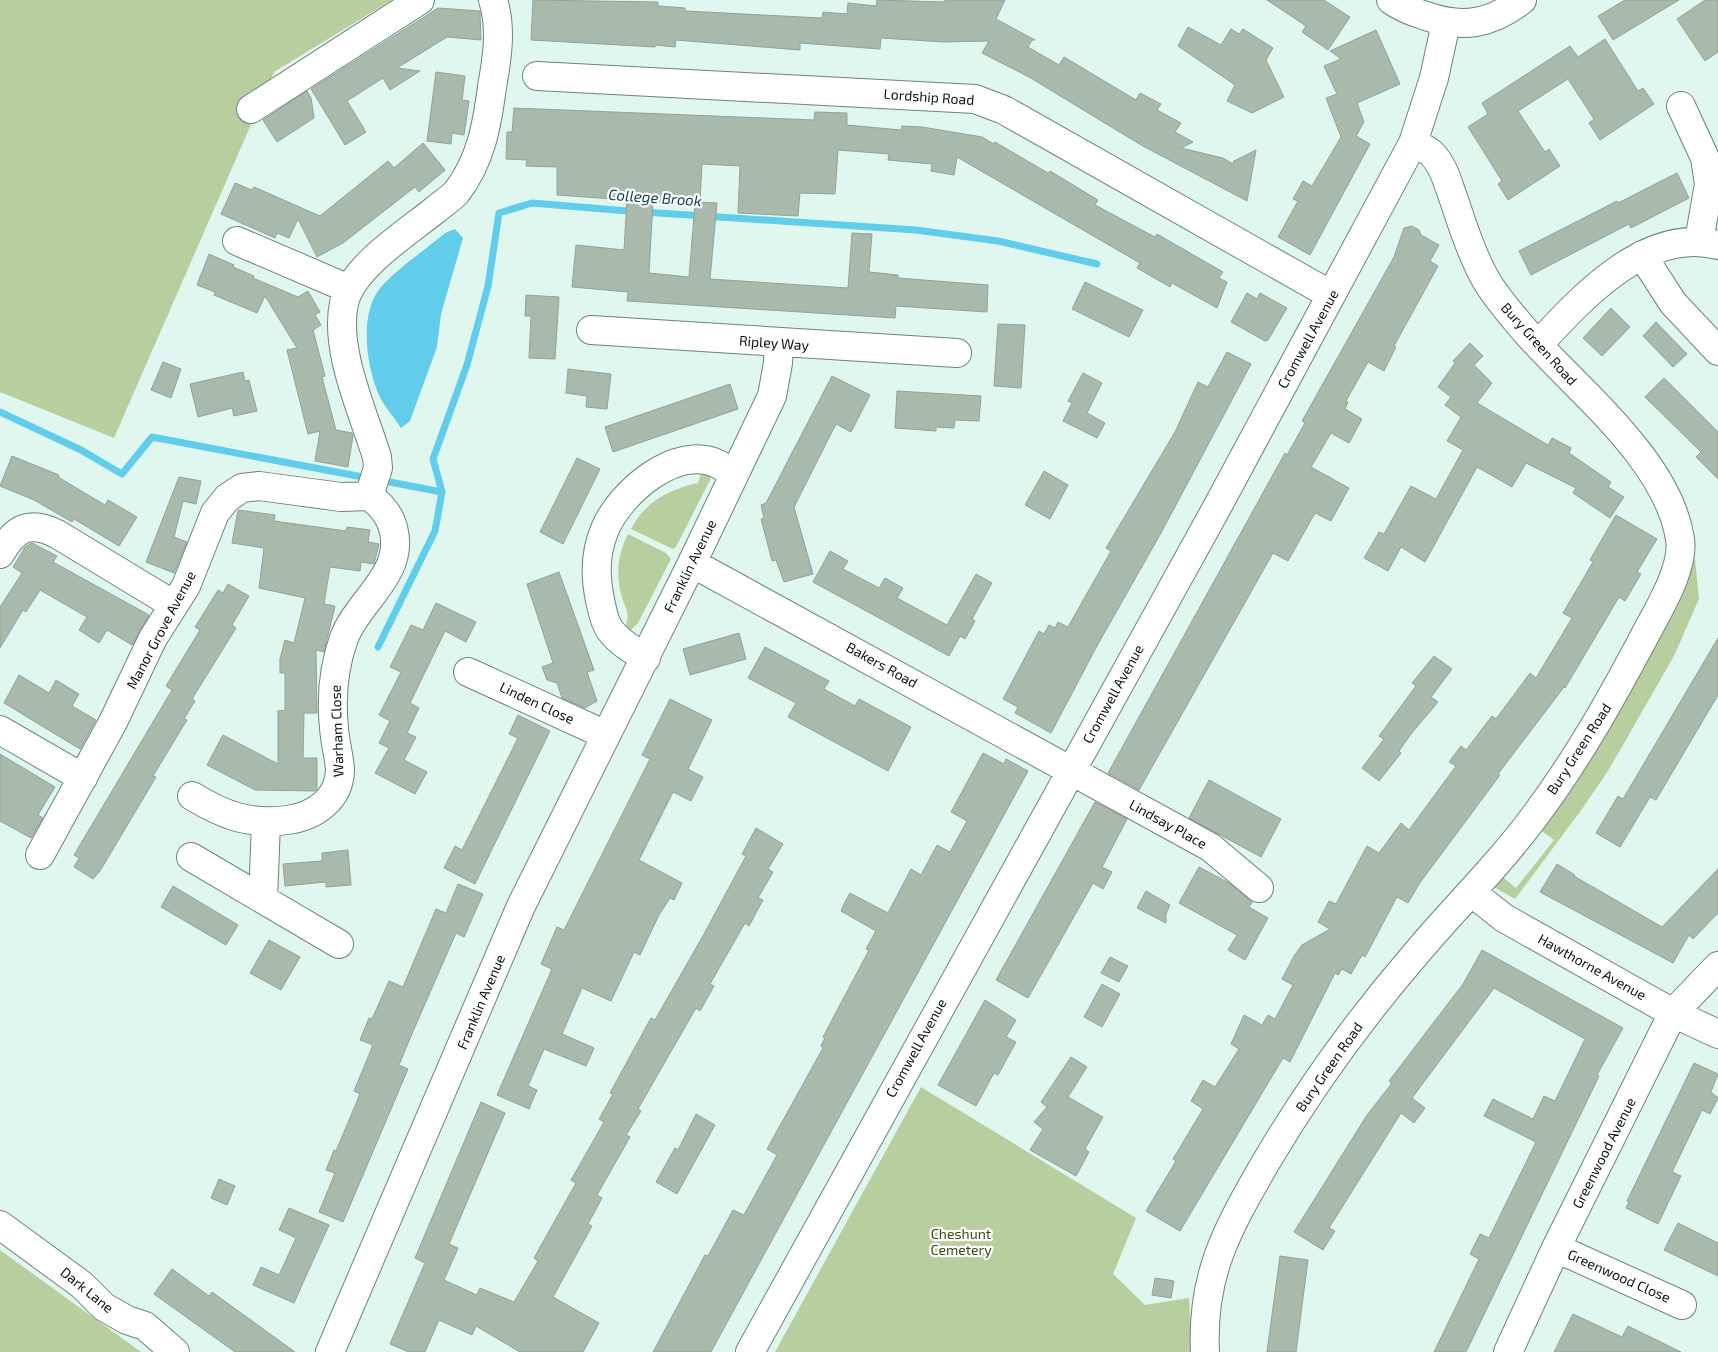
<svg xmlns="http://www.w3.org/2000/svg" width="1718" height="1352" font-family="'Exo 2',sans-serif">
	<style>
		.green { fill: #b9ce9f }
		.water { fill: #61cdeb }
		.lines { fill: none; stroke-linecap: round; stroke-linejoin: round }
		.stream { stroke: #61cdeb; stroke-width: 7 }
		.building { fill: #a9baac; stroke: #92a395; fill-rule: evenodd }
		.minor-casing { stroke: #6d837c; stroke-width: 30 }
		.minor { stroke: #fff; stroke-width: 28 }
		.labels { text-anchor: middle; stroke-width: 4.5; stroke-linejoin: round; paint-order: stroke }
		.street-label { font-size: 14px; fill: #0b1310; stroke: #fefefe }
		.park-label { font-size: 14px; fill: #364a14; stroke: #fefefe }
		.water-label { font-size: 15px; font-style: italic; fill: #134350; stroke: #fefefe }
	</style>
	<rect width="100%" height="100%" fill="#dff7ef"/>
	<path class="green" d="M0 0H392L274 72 114 438 0 392Z
		M703 468 711 476 710 480 676 547 673 549 631 529C645 502 669 489 698 483Z
		M628 534 666 553 671 559 638 623 629 632 625 631C631 606 625 612 620 590 616 569 619 552 628 534Z
		M1689 559H1695L1699 599 1674 656 1608 771 1582 809 1515 899 1494 887 1499 874 1516 888 1554 840 1538 828Z
		M921 1087 1136 1218 1113 1274 1145 1305 1189 1298 1192 1352H775Z
		M0 1250 141 1352H0Z"/>
	<path class="water" d="M455 229 463 238 441 314 437 347 410 421 401 428C394 417 383 405 378 393 366 364 359 312 381 287 398 268 425 250 445 233Z"/>
	<g class="lines">
		<path class="stream" d="M0 412 81 450 122 474 152 437 368 478
			M379 480 442 492
			M378 647 435 531 442 492 433 459 467 365 488 286 499 213 532 203 628 211 916 230 998 241 1097 264"/>
	</g>
	<path class="building" d="M533 0 658 2V6L685 8V11L822 18 823 12 847 14 848 3 876 6 877 0 945 2V0H1005L996 19 1035 40H1032L1028 47 1059 65 1064 57 1136 100 1140 93 1161 104 1157 110 1181 123 1175 132 1193 142 1181 148 1223 158 1233 164 1234 161 1256 150 1247 201 1141 145 1029 77 982 53 989 41 944 42 881 38 880 49 800 43V50L676 40 675 47 655 45V47L531 40Z
		M1267 0H1324L1350 17 1328 50 1302 32 1306 26Z
		M1625 0H1679L1613 40 1598 16Z
		M1705 0H1718V52L1705 61 1677 19Z
		M438 8 480 11 481 40 447 37 397 68 420 71 390 90 383 78 347 101 366 132 345 145 311 89Z
		M1188 27 1221 45 1231 29 1239 34 1243 29 1273 48 1266 60 1284 97 1252 113 1227 101 1235 85 1178 46Z
		M1376 30 1400 84 1357 103 1364 122 1356 136 1370 144 1310 255 1278 237 1298 201 1293 199 1303 181 1312 186 1341 137 1326 98 1337 94 1324 66 1341 59 1330 51Z
		M1605 39 1638 91 1643 88 1654 104 1600 140 1589 123 1594 119 1568 79 1518 111 1545 152 1549 149 1560 166 1508 200 1498 184 1502 181 1468 127 1488 114 1482 103 1570 46 1578 57Z
		M436 72 465 76 462 100 469 101 464 135 452 133 451 144 427 141Z
		M307 91 311 98 314 118 277 142 263 120Z
		M514 108 814 120 815 112 847 113V125L901 130 902 126 922 127 982 137 994 144 995 142 1048 173 1050 171 1098 200 1095 205 1155 237 1157 234 1223 272 1219 278 1227 282 1217 308 1172 283 1170 287 1137 268 1140 263 957 157 954 175 931 171 932 164 888 160 889 154 838 150 835 194 800 193 798 216 738 213 740 166 702 164 700 202 717 203 710 279 848 288 852 233 872 234 869 272 898 275V278L988 285 987 312 896 306 895 318 627 301 628 292 572 287 576 245 624 250 627 200 557 195V167L526 166 527 160 506 159 507 132H512ZM653 201 695 204 689 277 649 273Z
		M423 143 445 170 419 192 415 187 343 243 317 257 298 219 289 238 277 233 275 238 221 214 235 183 252 190 254 187 320 216 388 161 394 168Z
		M1677 173 1689 198 1631 228 1629 224 1531 275 1519 251 1617 201 1618 203Z
		M1412 226 1419 230 1421 235 1439 245 1430 261 1438 266 1394 346 1396 347 1384 371 1368 362 1346 401 1348 402 1345 409 1362 419 1349 443 1331 433 1311 467 1349 488 1331 521 1315 513 1288 561 1273 553 1139 790 1108 773 1285 453 1287 455 1305 423 1302 421 1394 257 1404 228Z
		M209 254 234 265 233 267 254 276 253 278 298 297 308 291 320 312 315 315 321 325 313 330 325 376 322 377 336 430 352 433 353 436 348 467 315 461 320 431 308 434 287 350 297 348 265 296 257 313 214 295 215 292 197 285Z
		M1085 282 1143 310 1129 337 1072 309Z
		M1247 293 1257 299 1260 293 1287 308 1268 340 1265 341 1231 322Z
		M526 295 559 297 555 359 529 358 531 316H525Z
		M1611 308 1630 327 1602 356 1583 338Z
		M1656 322 1687 354 1673 367 1643 336Z
		M998 324 1025 325 1021 388 994 386Z
		M1470 343 1483 356 1474 365 1492 383 1477 403 1548 445 1552 438 1571 448 1569 453 1611 482 1608 487 1624 497 1610 518 1573 493 1576 488 1526 463 1512 487 1477 467 1425 562 1401 547 1388 571 1364 558 1379 532 1384 534 1411 486 1436 499 1463 450 1447 441 1461 417 1445 405 1451 397 1438 387 1455 363 1453 361Z
		M1227 352 1251 364 1161 533 1098 644 1051 733 1015 713 1018 707 1003 699 1039 631 1044 634 1049 625 1055 628 1058 622 1068 627 1111 551 1106 548 1175 432 1198 382 1208 387Z
		M163 362 181 369 171 398 151 390Z
		M568 369 611 374 607 409 586 407 587 396 566 393Z
		M243 372 245 381 249 380 257 411 234 416 232 408 198 417 190 384Z
		M1083 373 1102 383 1087 413 1105 423 1097 438 1063 421 1072 403 1068 401Z
		M832 376 870 395 851 432 836 424 794 507 813 574 784 582 776 560 772 561 761 519 764 518 761 505 766 503Z
		M1664 378 1718 432V479L1696 457 1701 452 1645 397Z
		M730 384 738 409 613 452 605 427Z
		M897 391 981 396 979 421 955 420 954 428 936 427V431L895 428Z
		M12 456 59 475 58 477 105 505 108 500 137 517 119 546 74 519 72 522 34 500 0 486Z
		M577 458 600 469 563 544 540 532Z
		M1044 471 1068 485 1050 519 1025 505Z
		M179 477 201 481 196 504 183 501 174 537 187 542 174 573 146 562Z
		M238 510 275 515 274 521 346 531 347 527 370 530 368 542 379 544 374 564 361 562 360 571 330 567 324 604 335 606 324 652 316 650 317 713H304L303 758H317V789L315 791 255 790 207 765 223 735 278 764V711L285 710V673H280V659L285 640 294 643 305 598 259 588 264 548 232 543Z
		M1616 515 1657 539 1637 572 1641 574 1625 601 1619 597 1565 688 1564 687 1498 774 1500 775 1419 884 1408 903 1397 897 1365 957 1362 955 1351 974 1342 969 1338 975 1335 973 1290 1062 1283 1058 1180 1231 1146 1211 1176 1161 1173 1159 1203 1109 1191 1101 1203 1080 1215 1087 1239 1049 1231 1044 1244 1015 1262 1025 1268 1015 1275 1019 1293 985 1282 979 1294 956 1302 945 1330 929 1318 922 1329 901 1336 904 1367 846 1379 853 1401 823 1409 830 1456 766 1449 762 1461 746 1466 750 1492 716 1496 719 1530 673 1536 678 1572 618 1563 613 1593 562 1590 560Z
		M32 543 57 556 53 562 149 615 132 645 107 630 99 643 79 630 87 617 40 590 26 612 23 610 0 648V607L22 573 13 567 25 547Z
		M830 551 848 561 843 569 879 588 885 578 903 588 897 598 947 625 976 574 992 583 972 619 975 621 965 639 960 636 949 656 813 582Z
		M559 572 594 670 587 672 597 701 585 708 562 698 557 683 547 680 542 667 553 663 527 584Z
		M228 584 249 596 232 625 236 628 192 699 195 701 184 719 187 720 153 776 156 777 100 871 93 879 74 867 79 858 74 855 172 690 166 686 200 630 195 627 218 590 223 593Z
		M436 603 476 622 466 642 445 631 410 703 419 708 407 733 416 737 404 760 427 772 415 794 375 773 389 748 379 743 390 721 379 715 401 672 390 667 411 625 423 630Z
		M739 633 746 659 690 675 683 649Z
		M1718 638V695L1656 800 1650 797 1620 847 1596 833 1618 796 1623 799Z
		M765 647 829 681 824 689 855 706 859 699 911 727 888 771 788 717 796 703 748 678Z
		M1434 656 1452 669 1431 697 1438 702 1411 734 1399 751 1401 753 1379 781 1362 768 1384 739 1379 736 1416 686 1412 683Z
		M19 675 49 693 56 680 79 694 72 706 96 720 80 749 4 703Z
		M670 699 712 720 688 769 703 777 691 801 673 792 639 860 682 883 674 900 670 898 659 915 640 955 634 952 611 1001 582 988 562 1034 594 1048 586 1066 544 1049 528 1086 537 1090 529 1109 497 1095 552 969 541 964 557 927 564 930 650 759 642 755Z
		M518 715 550 731 475 884 444 868 455 846 462 850 518 738 509 734Z
		M983 753 1004 764 1006 759 1028 771 754 1273 711 1352H653L705 1255 708 1256 733 1210 744 1215 777 1155 767 1149 823 1048 821 1046 825 1038 823 1037 869 950 866 949 876 931 841 911 845 902 850 893 888 913 911 869 921 875 937 845 950 852 967 821 951 812Z
		M0 754 55 787 38 815 43 818 31 838 0 821Z
		M1209 780 1281 819 1261 857 1189 818Z
		M1095 802 1127 819 1102 867 1112 872 1103 889 1093 883 1028 998 996 980Z
		M756 828 783 844 768 869 773 872 758 898 763 900 749 926 745 923 710 984 714 986 700 1011 696 1008 638 1109 641 1111 626 1135 630 1137 597 1195 602 1198 588 1224 592 1226 553 1297 599 1323 583 1352H520L476 1326 472 1335 439 1320 425 1352H409L390 1344 425 1263 415 1258 481 1102 505 1113 449 1244 458 1248 444 1280 477 1295 480 1288 514 1302 538 1261 534 1258 576 1183 571 1180 604 1122 599 1119 613 1094 610 1093 651 1018 655 1020 704 934 746 856 742 854Z
		M348 850 351 885 326 887V882L285 886 283 864 322 861V853Z
		M1557 864 1575 875 1574 876 1662 927 1718 869V913L1693 939 1689 935 1673 963 1540 892Z
		M1199 867 1229 883 1252 902 1249 907 1268 918 1245 960 1228 950 1237 935 1179 903Z
		M458 884 483 894 464 937 456 933 411 1036 399 1065 408 1069 343 1222 319 1212 335 1173 326 1170 334 1150 336 1151 360 1094 354 1091 373 1045 360 1040 369 1018 372 1019 389 981 403 987 436 909 446 913Z
		M173 886 238 925 226 945 161 907Z
		M1146 891 1170 905 1166 914V923L1137 908Z
		M269 940 300 957 281 990 250 973Z
		M1482 950 1623 1028 1597 1075 1599 1076 1466 1352H1434L1479 1259 1470 1254 1480 1234 1489 1238 1536 1142 1484 1116 1493 1099 1533 1119 1544 1096 1555 1101 1585 1039 1494 988 1412 1098 1425 1108 1414 1123 1401 1113 1329 1228 1335 1231 1323 1250 1294 1232 1367 1115 1392 1083 1389 1081 1463 984Z
		M1110 957 1128 966 1119 982 1101 973Z
		M1102 984 1120 994 1102 1027 1084 1017Z
		M985 1000 1016 1020 1006 1037 1016 1042 998 1075 994 1073 976 1106 938 1085Z
		M1071 1057 1087 1067 1068 1097 1103 1117 1085 1149 1089 1152 1076 1176 1030 1150 1043 1129 1034 1122 1047 1107 1041 1102Z
		M1694 1063 1718 1074 1711 1092 1718 1098 1710 1114 1702 1110 1672 1172 1681 1176 1658 1224 1626 1208 1629 1202 1627 1201Z
		M696 1114 715 1125 677 1194 656 1182 675 1148 678 1150Z
		M219 1179 235 1186 227 1205 211 1198Z
		M289 1208 329 1225 294 1303 253 1285 261 1267 279 1275 296 1238 279 1230Z
		M1678 1223 1718 1243V1276L1664 1250Z
		M1280 1256 1308 1260 1296 1352H1267Z
		M172 1269 209 1296 212 1292 295 1352H235L154 1294Z
		M1155 1278 1174 1281 1171 1298 1152 1295Z
		M1573 1314 1622 1337 1628 1326 1681 1352H1554Z"/>
	<g class="lines">
		<defs>
			<path id="minor" d="M1391 0C1402 8 1413 12 1426 16 1463 29 1491 24 1522 0
				M537 76 975 99 1004 110 1331 295
				M1681 106 1705 158 1709 184 1699 241
				M251 109 420 0
				M237 241 349 289
				M1642 255 1673 303 1718 351
				M591 330 957 353
				M1538 345C1581 298 1647 226 1718 245
				M0 554C15 528 29 520 57 534L174 605
				M692 563 1210 847 1259 888
				M646 658C632 650 619 642 610 630 604 622 602 609 600 600 595 577 595 552 605 529 620 493 676 444 718 464 723 467 729 471 734 475
				M468 672 606 735
				M0 730 83 778
				M192 796C225 816 250 825 288 820 315 816 340 799 340 769 339 756 335 742 334 728 331 699 334 666 344 638 358 601 403 575 394 532 391 516 382 505 369 496
				M40 855 113 722 153 638 186 586 215 513 227 498 242 488 259 486 341 497 369 496 378 468 377 457C363 412 334 350 344 303 352 267 408 232 435 210 442 204 450 199 456 193 481 161 487 125 492 87 497 59 502 28 493 0
				M191 857 339 944
				M1471 892 1504 918 1673 1013 1718 1034
				M263 899 266 823
				M0 1225 82 1285 104 1307 127 1320 145 1326 175 1352
				M1556 1248 1682 1305
				M330 1352 521 906 692 563 772 396 778 363 779 343
				M750 1352 1215 511 1413 143 1434 78 1446 23
				M1205 1352C1201 1274 1228 1228 1266 1162 1309 1089 1359 1020 1414 956 1454 908 1500 864 1537 813 1578 758 1611 699 1643 639 1656 613 1685 569 1680 539 1668 460 1577 390 1526 332 1512 315 1497 299 1486 280 1472 255 1463 227 1454 200 1448 184 1444 166 1432 154 1427 149 1420 146 1413 143
				M1508 1352 1556 1248 1673 1013 1718 966"/>
		</defs>
		<use href="#minor" class="minor-casing"/>
		<use href="#minor" class="minor"/>
	</g>
	<g class="labels">
		<g class="street-label">
			<text transform="translate(929 97) rotate(4)" y="5">Lordship Road</text>
			<text transform="translate(1308 339) rotate(-61)" y="5">Cromwell Avenue</text>
			<text transform="translate(774 343) rotate(4)" y="5">Ripley Way</text>
			<text transform="translate(1539 344) rotate(48)" y="5">Bury Green Road</text>
			<text transform="translate(690 566) rotate(-64)" y="5">Franklin Avenue</text>
			<text transform="translate(161 630) rotate(-62)" y="5">Manor Grove Avenue</text>
			<text transform="translate(882 665) rotate(29)" y="5">Bakers Road</text>
			<text transform="translate(1113 694) rotate(-61)" y="5">Cromwell Avenue</text>
			<text transform="translate(537 703) rotate(25)" y="5">Linden Close</text>
			<text transform="translate(337 731) rotate(-92)" y="5">Warham Close</text>
			<text transform="translate(1579 749) rotate(-57)" y="5">Bury Green Road</text>
			<text transform="translate(1168 824) rotate(29)" y="5">Lindsay Place</text>
			<text transform="translate(1592 967) rotate(29)" y="5">Hawthorne Avenue</text>
			<text transform="translate(481 1002) rotate(-67)" y="5">Franklin Avenue</text>
			<text transform="translate(916 1048) rotate(-61)" y="5">Cromwell Avenue</text>
			<text transform="translate(1329 1067) rotate(-55)" y="5">Bury Green Road</text>
			<text transform="translate(1604 1153) rotate(-63)" y="5">Greenwood Avenue</text>
			<text transform="translate(1619 1276) rotate(24)" y="5">Greenwood Close</text>
			<text transform="translate(87 1290) rotate(39)" y="5">Dark Lane</text>
		</g>
		<g class="park-label">
			<text x="961" y="1239">Cheshunt<tspan x="961" dy="16">Cemetery</tspan></text>
		</g>
		<g class="water-label">
			<text transform="translate(655 198) rotate(4)" y="5">College Brook</text>
		</g>
	</g>
</svg>
